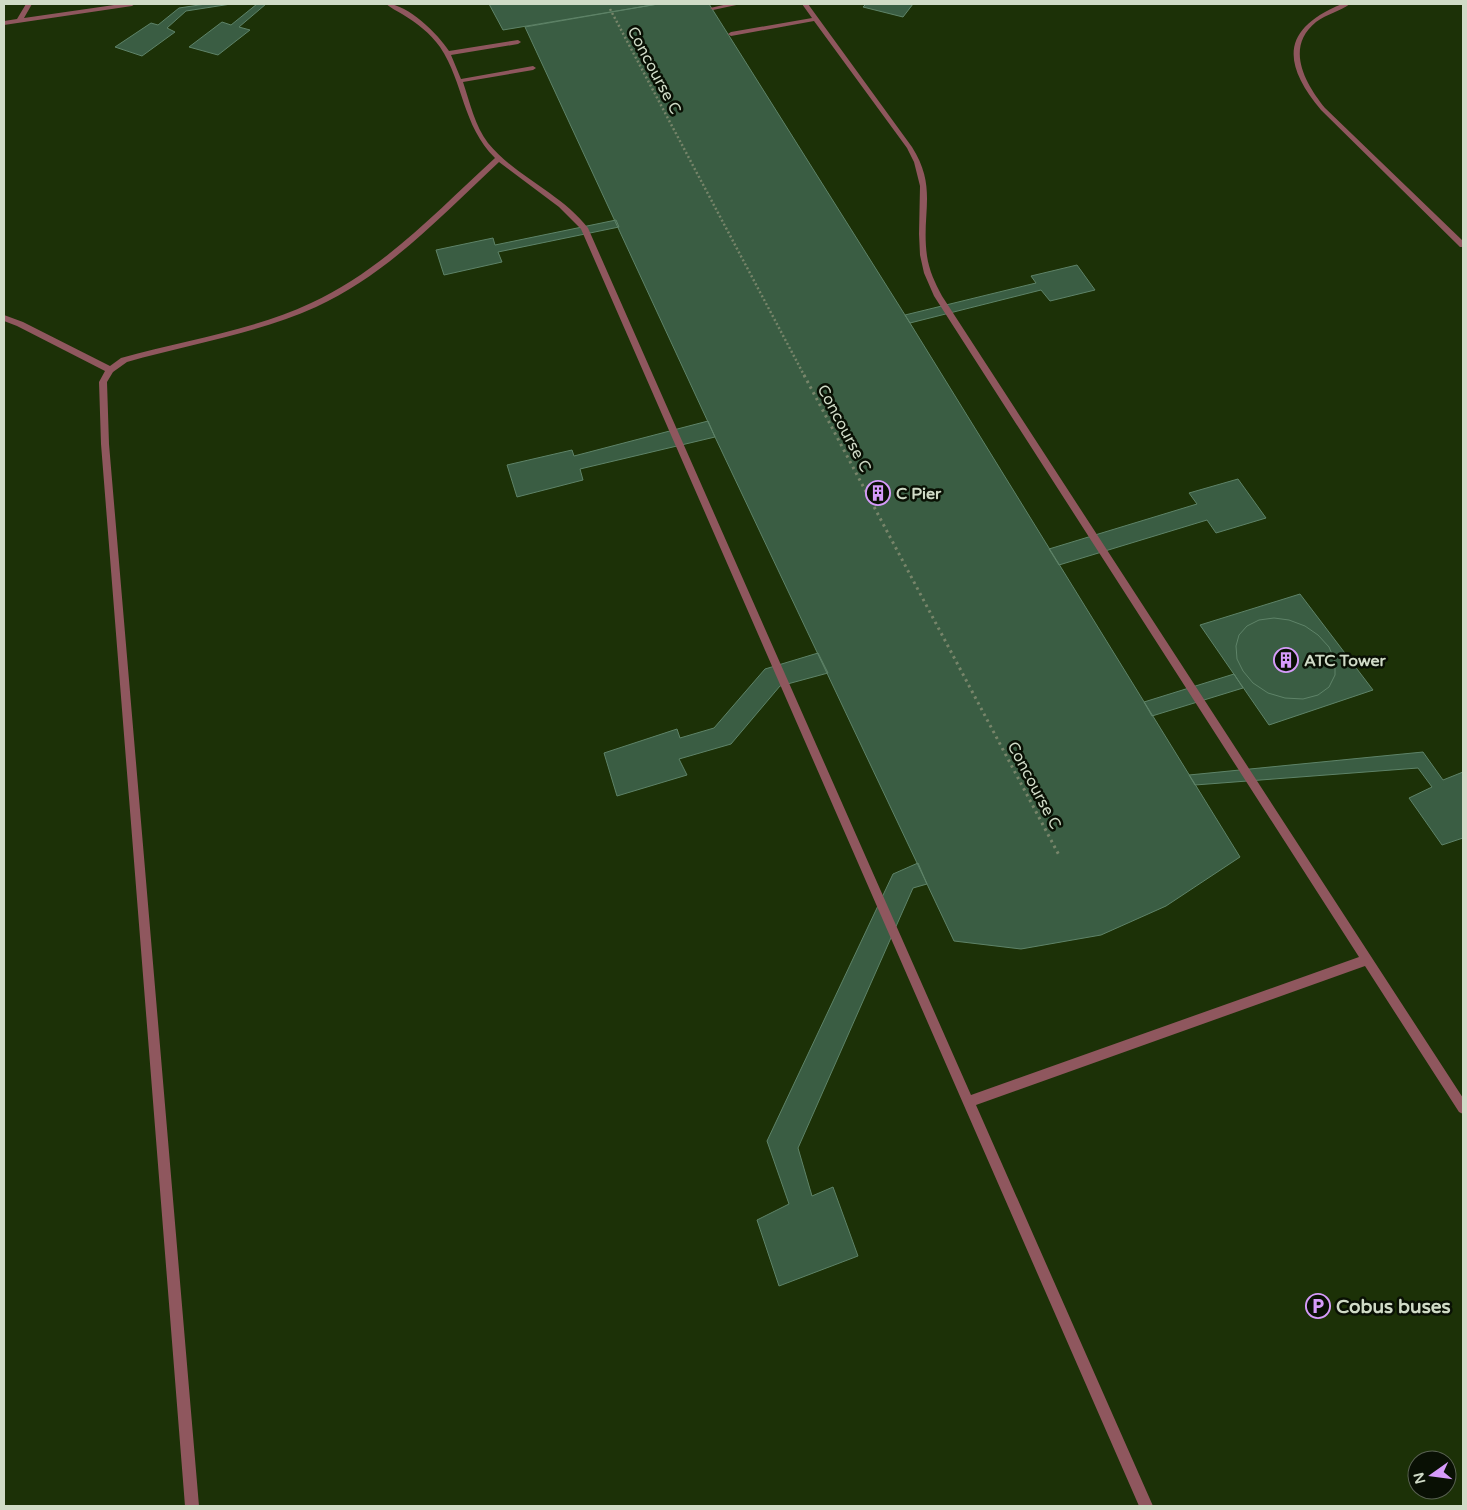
<svg xmlns="http://www.w3.org/2000/svg" width="1467" height="1510" font-family="'Varela Round',sans-serif">
	<style>
		.built { fill: #1c3107; fill-rule: evenodd }
		.building { fill: #3a5d43; stroke: #5e8368 }
		.lines { fill: none; stroke-linecap: round; stroke-linejoin: round }
		.path-far1 { stroke: #77856a; stroke-width: 2.5; stroke-dasharray: 2 2.5; stroke-linecap: butt }
		.path { stroke: #77856a; stroke-width: 3; stroke-dasharray: 2.5 4; stroke-linecap: butt }
		.lane { fill: #8f575e; fill-rule: evenodd }
		.labels { text-anchor: middle; stroke-width: 5; stroke-linejoin: round; paint-order: stroke }
		.street-label { font-size: 16px; fill: #d0dbc7; stroke: #091004 }
		.poi-label { font-size: 16px; font-weight: bold; fill: #d0dbc7; stroke: #091004; text-anchor: start }
		.near-poi-label { font-size: 19px; font-weight: bold; fill: #d0dbc7; stroke: #091004; text-anchor: start }
	</style>
	<rect width="100%" height="100%" fill="#192a08"/>
	<path class="built" d="M4 4H1463V1506H4ZM1417 1460H1447V1490H1417Z"/>
	<path class="building" d="M206 4H231L186 11 167 28 175 32 142 56 115 47 151 23 158 25 179 8Z
		M257 4H266L239 27 250 30 218 55 189 47 222 22 231 25Z
		M489 4H658L503 30Z
		M658 4H709L905 315 1240 857 1166 906 1101 935 1021 949 954 941 715 437 525 27Z
		M866 4H913L903 17 863 7Z
		M616 220 619 227 498 252 502 262 444 275 436 250 493 238 495 245Z
		M1077 265 1095 290 1050 301 1041 290 910 323 905 315 1036 283 1031 276Z
		M708 421 715 437 580 469 583 480 517 497 507 465 572 450 574 456Z
		M1238 479 1266 518 1216 533 1207 520 1059 565 1049 549 1197 504 1189 493Z
		M1300 594 1373 690 1269 725 1200 625Z
		M1274 618 1289 620 1305 626 1318 635 1329 647 1335 661V675L1329 687 1318 695 1303 699 1285 698 1268 693 1253 683 1243 671 1237 659 1236 646 1239 635 1247 626 1259 620Z
		M818 653 828 673 780 686 731 744 679 759 687 775 617 796 604 753 677 729 680 738 714 728 765 669Z
		M1234 674 1243 688 1152 716 1144 702Z
		M1423 752 1443 780 1463 772V838L1442 845 1409 798 1432 787 1418 768 1195 785 1189 775Z
		M918 863 927 884 913 888 798 1148 812 1196 833 1187 858 1256 779 1286 757 1220 789 1204 767 1141 893 874Z"/>
	<g class="lines">
		<path class="path-far1" d="M610 9 805 377"/>
		<path class="path" d="M804 375 1060 857"/>
		<path class="lane" d="M26 4H32L24 18 121 4H135L132 6 4 25V21L17 19Z
			M386 4C407 3 438 34 449 51L518 40 521 42 518 44 451 55 461 79 533 66 536 68 533 70 463 82C470 103 475 126 488 143 516 177 561 193 588 228L971 1095 1359 957 934 296 924 273 920 255 919 234 920 186 914 162 907 148 814 21 731 36 728 34 731 32 812 18 802 4H808L912 147C938 188 921 213 927 256 929 270 935 283 942 296L1463 1098V1114L1459 1112 1365 966 976 1105 1153 1506H1139L581 229 559 207 499 162C442 215 388 274 316 307 256 334 190 344 127 362L113 372 107 382 109 444 199 1506H185L101 444 99 382 105 371 17 326 4 321V315L23 322 110 366 121 358C184 340 251 331 311 303 383 270 437 211 495 158 462 125 464 83 440 47 430 33 417 23 402 14 397 11 391 8 386 4Z
			M728 4H741L713 10 710 8Z
			M1342 4H1350C1340 11 1327 14 1316 22 1284 48 1306 84 1325 108L1463 241V247H1460L1321 110C1282 63 1281 29 1342 4Z"/>
	</g>
	<defs>
		<symbol id="building-ring" viewBox="-11 -11 22 22"><circle r="9.5" fill="#091004" stroke="#d69bfa" stroke-width="1.5"/><path d="M-4-6H4V6H1V3H-1V6H-4ZM-2.5-4.3h1.7v1.8h-1.7ZM.8-4.3h1.7v1.8H.8ZM-2.5-1h1.7V.8h-1.7ZM.8-1h1.7V.8H.8Z" fill="#d69bfa"/></symbol>
		<symbol id="parking-ring" viewBox="-11 -11 22 22"><circle r="9.5" fill="#091004" stroke="#d69bfa" stroke-width="1.5"/><path d="M-3.5-5.5H1a3.5 3.5 0 0 1 0 7H-1V5.5H-3.5ZM-1-3.4V-.6H.8a1.4 1.4 0 0 0 0-2.8Z" fill="#d69bfa"/></symbol>
	</defs>
	<g fill-rule="evenodd">
		<use href="#building-ring" x="864" y="479" width="28" height="28"/>
		<use href="#building-ring" x="1272" y="646" width="28" height="28"/>
		<use href="#parking-ring" x="1304" y="1292" width="28" height="28"/>
	</g>
	<g class="labels">
		<g class="street-label">
			<text transform="translate(655 70) rotate(62)" y="6">Concourse C</text>
			<text transform="translate(845 428) rotate(62)" y="6">Concourse C</text>
			<text transform="translate(1035 785) rotate(62)" y="6">Concourse C</text>
		</g>
		<g class="poi-label">
			<text x="896" y="499">C Pier</text>
			<text x="1304" y="666">ATC Tower</text>
		</g>
		<g class="near-poi-label">
			<text x="1336" y="1313">Cobus buses</text>
		</g>
	</g>
	<rect width="1467" height="1510" fill="none" stroke="#d0dbc7" stroke-width="10"/>
	<g transform="translate(1432 1475) rotate(256)"><circle r="24" fill="#091004" stroke="#596152"/>
	<path d="M0-4L9 19L0 12L-9 19Z" fill="#d69bfa"/>
	<text y="-8" font-size="14" font-weight="bold" text-anchor="middle" fill="#d0dbc7">N</text>
	</g>
</svg>
